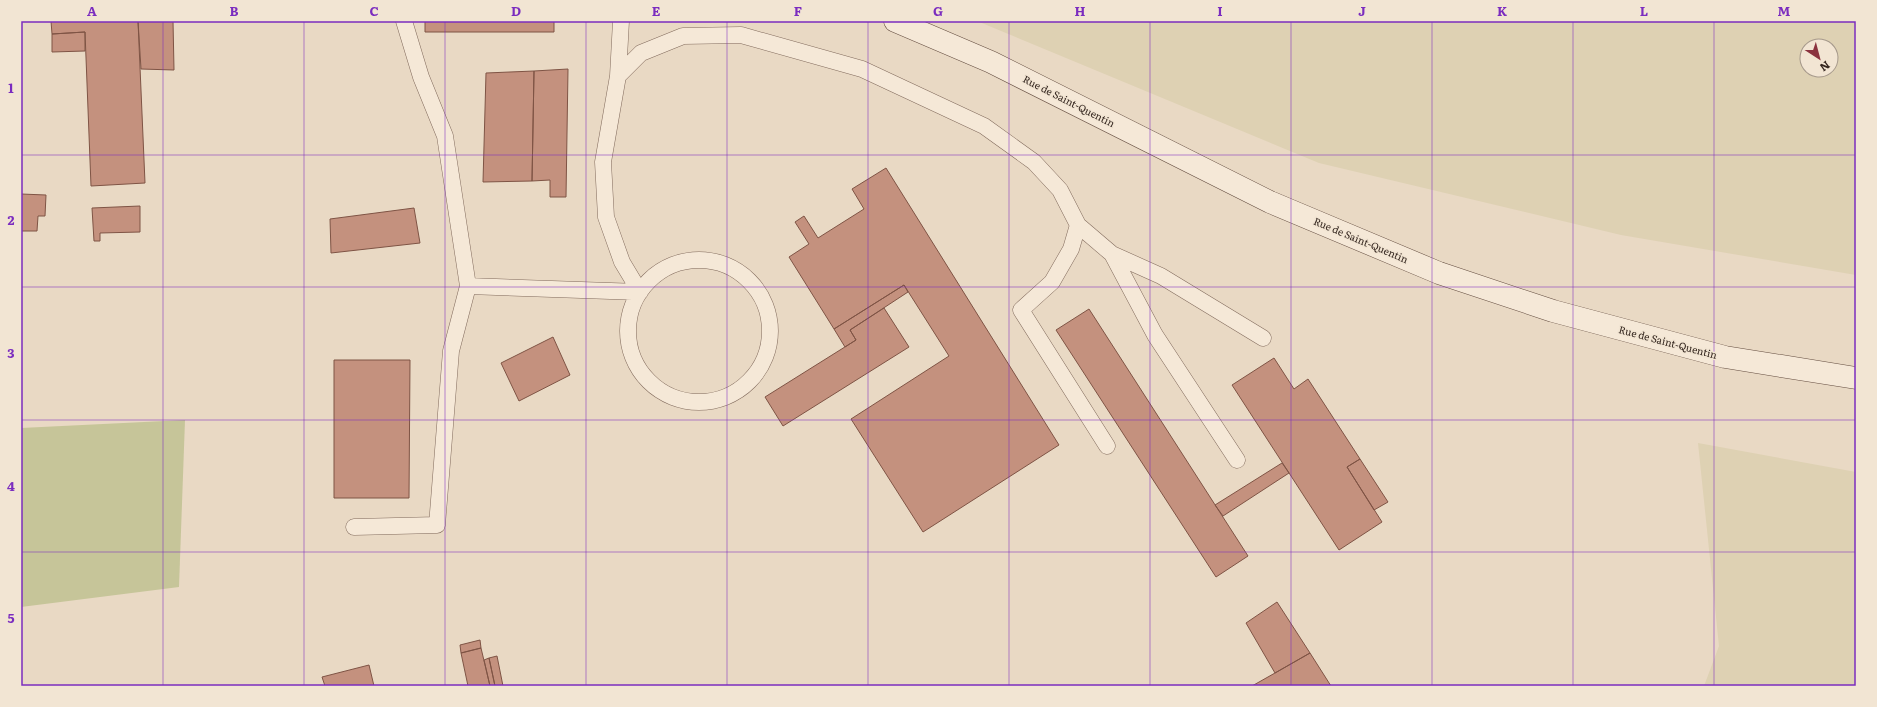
<svg xmlns="http://www.w3.org/2000/svg" width="1877" height="707" font-family="Literata,serif">
	<style>
		.farmland { fill: #ded1b3; fill-rule: evenodd }
		.green { fill: #c6c599 }
		.building { fill: #c4917e; stroke: #7f5445 }
		.lines { fill: none; stroke-linecap: round; stroke-linejoin: round }
		.service-casing { stroke: #826b5d; stroke-width: 17 }
		.secondary-casing { stroke: #644d40; stroke-width: 23 }
		.service { stroke: #f5e8d7; stroke-width: 16 }
		.secondary { stroke: #f5e8d7; stroke-width: 22 }
		.grid { fill: none; stroke: #7b2cbf; stroke-width: 1; stroke-opacity: 0.55 }
		.labels { text-anchor: middle; stroke-width: 3; stroke-linejoin: round; paint-order: stroke }
		.street-label { font-size: 10px; fill: #34261f; stroke: #f2e5d3 }
		.neatline { fill: none; stroke: #7b2cbf; stroke-width: 1.5 }
		.grid-label { font-size: 13px; text-anchor: middle; font-weight: bold; fill: #7b2cbf }
	</style>
	<rect width="100%" height="100%" fill="#e9d9c4"/>
	<path class="farmland" d="M977 21H1856V275L1621 235 1319 163ZM1807 46H1831V70H1807Z
		M1698 443 1856 472V686H1704L1719 646Z"/>
	<path class="green" d="M185 420 179 587 21 607V428Z"/>
	<path class="building" d="M51 21H138L145 183 91 186 85 32 52 34Z
		M138 21H173L174 70 141 69Z
		M425 21H554V32H425Z
		M85 32V51L52 52V34Z
		M568 69 566 197H550V180L532 181 534 71Z
		M534 71 532 181 483 182 486 73Z
		M886 168 1059 445 923 532 851 419 949 356 904 285 834 329 789 257 809 244 795 222 804 216 818 238 864 209 852 189Z
		M21 194 46 195 45 216H38L37 231H21Z
		M140 206V232L100 233V241H94L92 208Z
		M414 208 420 243 331 253 330 219Z
		M904 285 908 292 850 330 856 340 845 347 834 329Z
		M884 308 909 347 783 426 765 397 856 340 850 330Z
		M1089 309 1248 556 1216 577 1056 330Z
		M553 337 570 375 519 401 501 363Z
		M1274 358 1294 389 1308 379 1360 459 1347 467 1382 522 1339 550 1232 385Z
		M334 360H410L409 498H334Z
		M1360 459 1388 502 1374 510 1347 467Z
		M1282 463 1289 473 1223 516 1215 505Z
		M1277 602 1310 653 1275 673 1246 623Z
		M480 640 481 648 461 653 460 645Z
		M481 648 490 686H468L461 653Z
		M1310 653 1331 686H1252L1275 673Z
		M497 656 503 686H495L489 658Z
		M489 658 495 686H490L484 660Z
		M369 665 374 686H325L322 677Z"/>
	<g class="lines">
		<defs>
			<path id="service" d="M404 21 421 77 445 136 468 286 640 292
				M621 21 618 76 603 162 606 217 622 262 640 292
				M618 76 641 53 683 36 741 35 862 69 984 126 1034 162 1060 190 1078 225 1071 249 1052 282 1021 310 1107 446
				M1078 225 1112 254 1161 276 1263 338
				M1112 254 1155 335 1237 460
				M628 331a71 71 0 1 1 142 0a71 71 0 1 1-142 0Z
				M354 527 437 525 451 351 468 286"/>
			<path id="secondary" d="M895 21 991 62 1270 202 1439 273 1553 311 1725 357 1856 378"/>
		</defs>
		<use href="#service" class="service-casing"/>
		<use href="#secondary" class="secondary-casing"/>
		<use href="#service" class="service"/>
		<use href="#secondary" class="secondary"/>
	</g>
	<path class="grid" d="M163 21V686M304 21V686M445 21V686M586 21V686M727 21V686M868 21V686M1009 21V686M1150 21V686M1291 21V686M1432 21V686M1573 21V686M1714 21V686M21 155H1856M21 287H1856M21 420H1856M21 552H1856"/>
	<g class="labels">
		<g class="street-label">
			<text transform="translate(1069 101) rotate(27)" y="4">Rue de Saint-Quentin</text>
			<text transform="translate(1361 240) rotate(23)" y="4">Rue de Saint-Quentin</text>
			<text transform="translate(1668 342) rotate(15)" y="4">Rue de Saint-Quentin</text>
		</g>
	</g>
	<rect width="1877" height="707" fill="none" stroke="#f2e5d3" stroke-width="44"/>
	<g transform="translate(1819 58) rotate(144)"><circle r="19" fill="#f2e5d3" stroke="#a6998b"/>
	<path d="M0-3L7 15L0 10L-7 15Z" fill="#8b333f"/>
	<text y="-6" font-size="11" font-weight="bold" text-anchor="middle" fill="#34261f">N</text>
	</g>
	<rect x="22" y="22" width="1833" height="663" class="neatline"/>
	<g class="grid-label">
		<text x="92" y="16">A</text>
		<text x="234" y="16">B</text>
		<text x="374" y="16">C</text>
		<text x="516" y="16">D</text>
		<text x="656" y="16">E</text>
		<text x="798" y="16">F</text>
		<text x="938" y="16">G</text>
		<text x="1080" y="16">H</text>
		<text x="1220" y="16">I</text>
		<text x="1362" y="16">J</text>
		<text x="1502" y="16">K</text>
		<text x="1644" y="16">L</text>
		<text x="1784" y="16">M</text>
		<text x="11" y="93">1</text>
		<text x="11" y="225">2</text>
		<text x="11" y="358">3</text>
		<text x="11" y="491">4</text>
		<text x="11" y="623">5</text>
	</g>
</svg>
